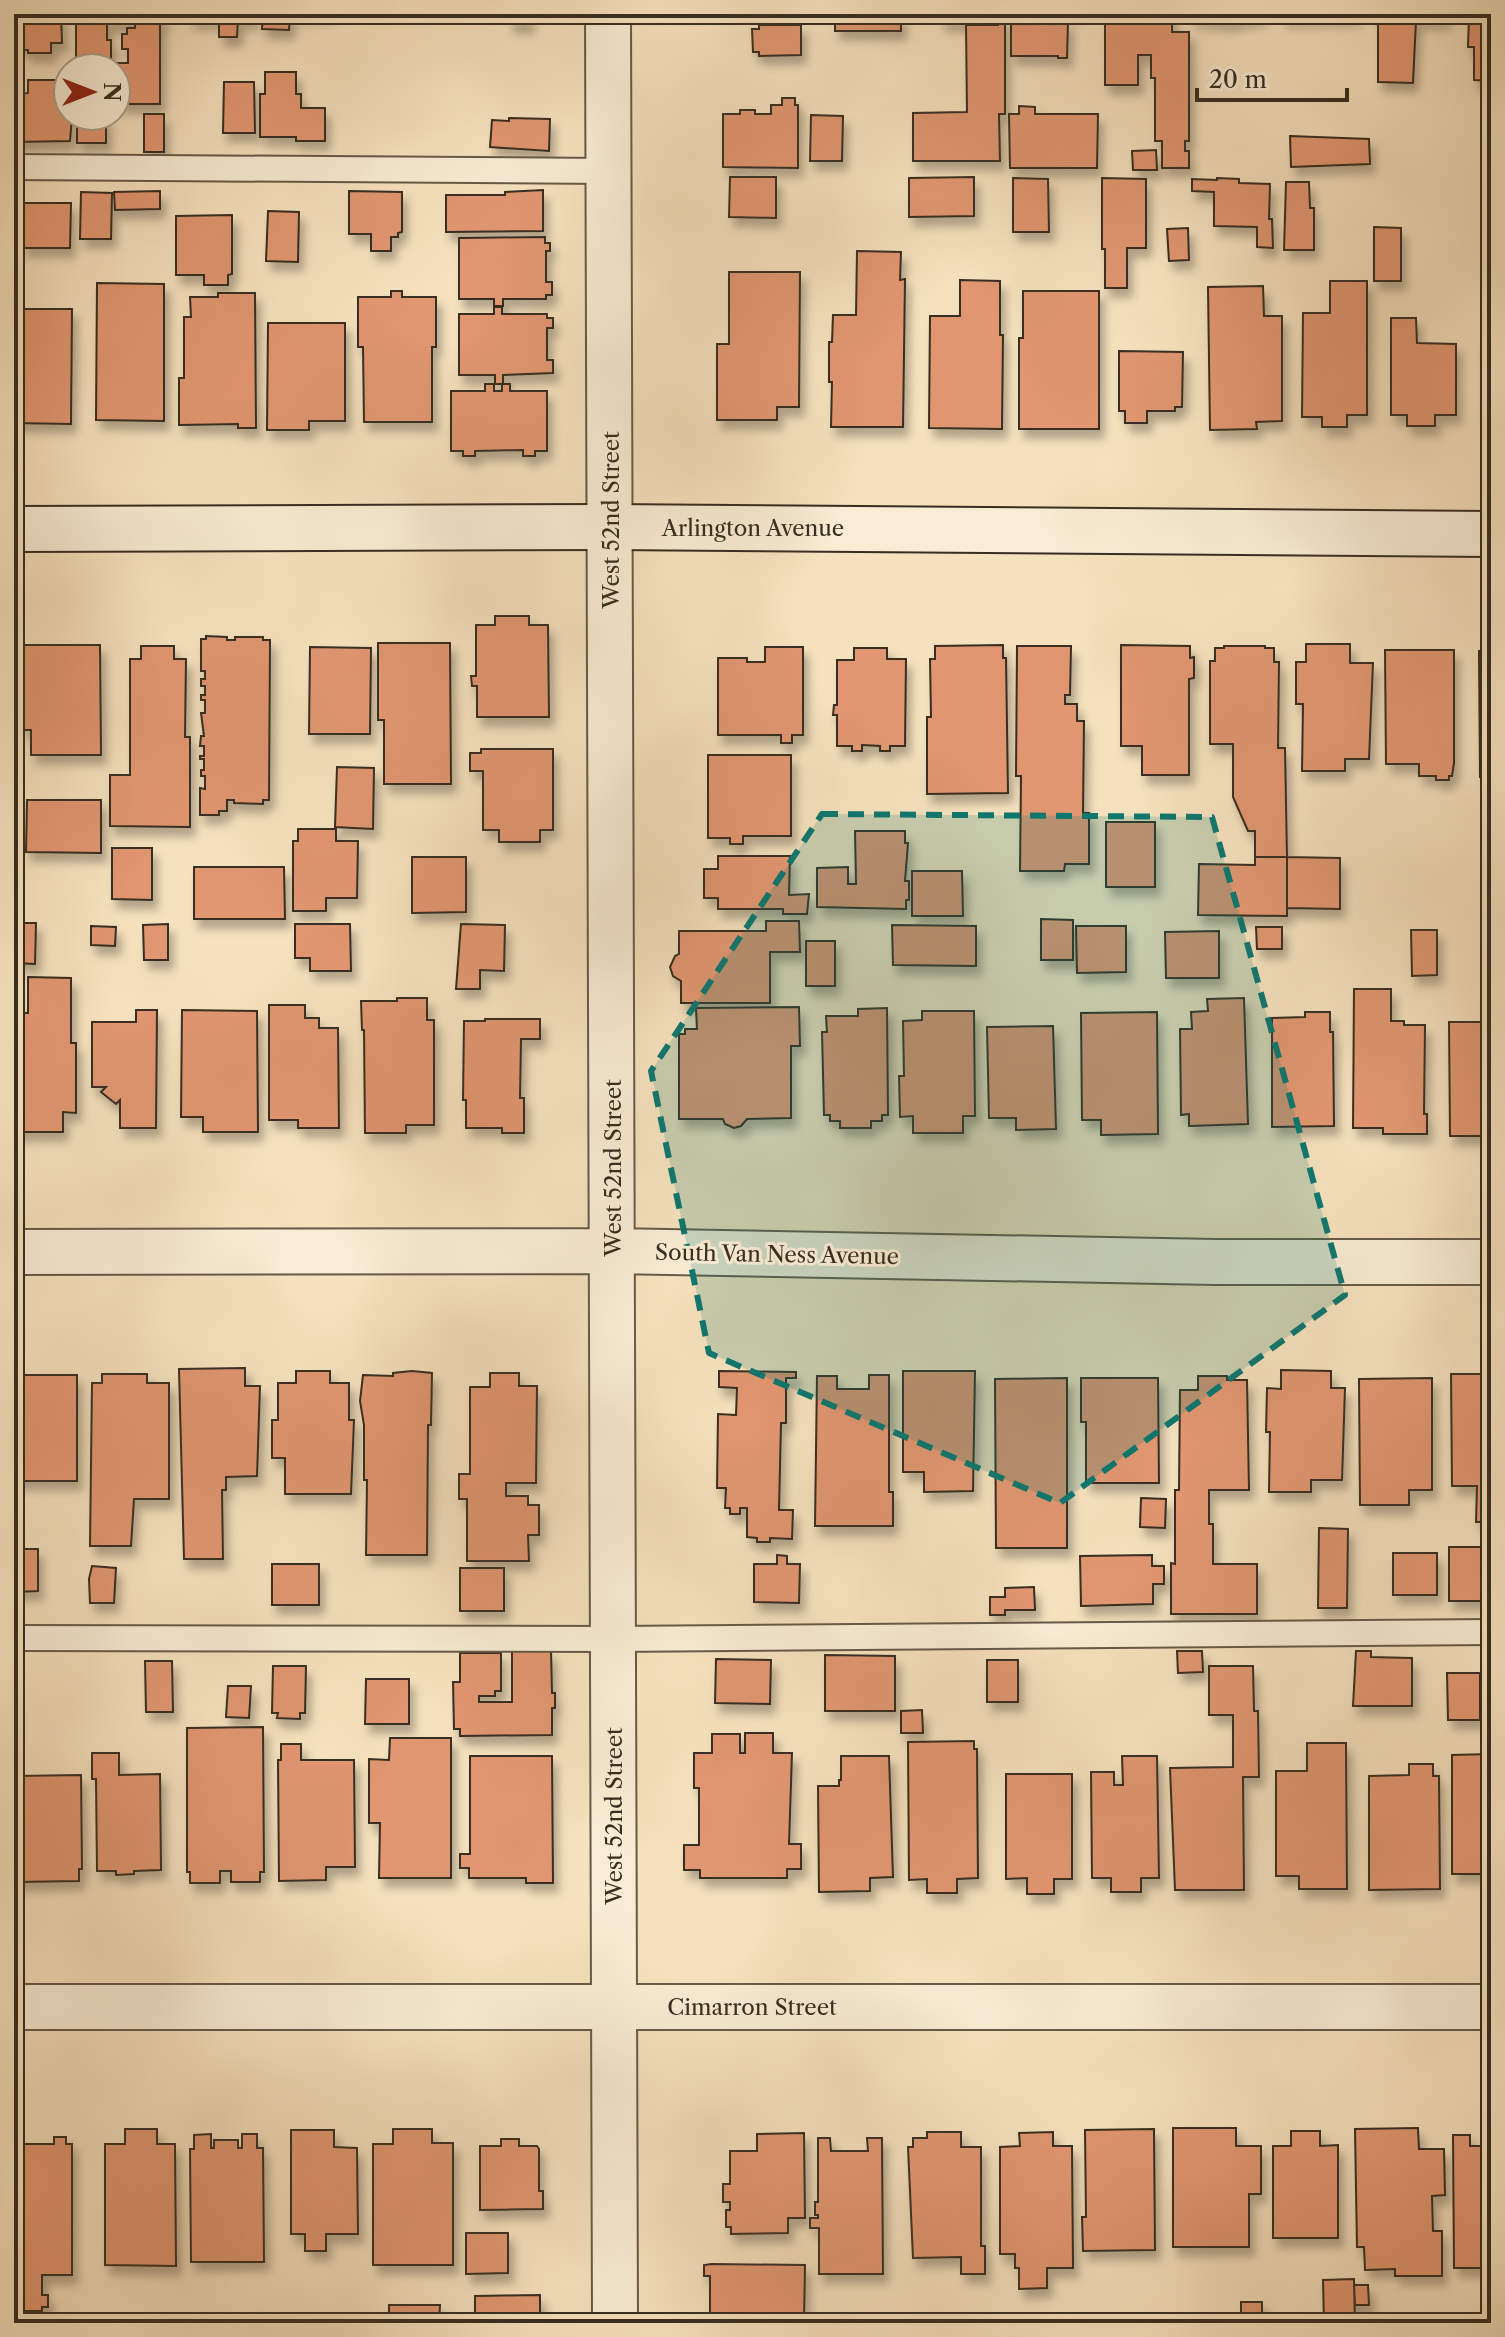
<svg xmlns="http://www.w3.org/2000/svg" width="1505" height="2337" font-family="'Libre Caslon Text',serif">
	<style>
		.building { fill: #e0966f; stroke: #372d20; stroke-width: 2; filter: url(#shadow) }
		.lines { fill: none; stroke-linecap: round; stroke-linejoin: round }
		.lane-casing { stroke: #665a47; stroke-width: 28 }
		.street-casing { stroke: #665a47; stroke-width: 48 }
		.secondary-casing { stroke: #372d20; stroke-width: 48 }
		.lane { stroke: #f8ecd4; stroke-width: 24 }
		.street { stroke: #f8ecd4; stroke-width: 44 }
		.secondary { stroke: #f8ecd4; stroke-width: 44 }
		.marked { fill: #0f766e; fill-opacity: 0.2; stroke: #0f766e; stroke-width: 6; stroke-dasharray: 16 10; stroke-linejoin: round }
		.labels { text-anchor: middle; stroke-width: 6; stroke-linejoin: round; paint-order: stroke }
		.street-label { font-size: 22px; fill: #372d20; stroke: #f8ecd4 }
	</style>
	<defs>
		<filter id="shadow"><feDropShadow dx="5" dy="9" stdDeviation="4" flood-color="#0004"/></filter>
	</defs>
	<rect width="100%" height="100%" fill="#f5e1bd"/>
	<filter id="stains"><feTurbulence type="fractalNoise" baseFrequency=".0025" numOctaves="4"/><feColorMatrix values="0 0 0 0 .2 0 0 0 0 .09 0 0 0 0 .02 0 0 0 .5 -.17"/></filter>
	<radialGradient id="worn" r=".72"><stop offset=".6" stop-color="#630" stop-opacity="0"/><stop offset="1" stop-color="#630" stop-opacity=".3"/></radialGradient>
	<path class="building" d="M14 14H61L62 43H51V53H28V50H24V45H14Z
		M76 14H163V24H160V104H118V63H128V49H122V34H127V28H135V23H107V40H111V68H76Z
		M189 14H254V20H238L237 37H219V20H189Z
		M263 14H332V15H290L289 30 262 29Z
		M509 14H529V24H509Z
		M835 14H901V31H835Z
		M940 14H1001V18H995V23L940 22Z
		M1008 14H1081H1058V22H1068L1067 58H1058V56H1011V14Z
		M1105 14H1172V32H1189V141H1185V151H1189V168H1162V141H1155V78H1151V55H1138V85H1105Z
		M1191 14H1263V16L1228 22 1191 18Z
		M1282 14H1355V17L1282 18Z
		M1373 14H1446V20H1416L1413 83 1378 82V16H1373Z
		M1466 14H1491V81L1474 80V47H1468L1469 16Z
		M998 20H1005V114H999L1000 161H913V113L967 112 966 25H998Z
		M759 25H801V55L759 56V52H753L752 29H759Z
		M265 72H296V94H301V108H325V141H296V137H260V94H265Z
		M28 80H67L68 116H72L70 141 14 142V95L28 93Z
		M224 82H254L255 133H223Z
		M782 98H795V105H798V168L723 167V114H740V110H755V114H771V105H782Z
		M1019 106 1035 107V114H1098L1097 168H1010L1009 114H1019Z
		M144 114H164V152H144Z
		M811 115 843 116 842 161H810Z
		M77 116H106V143H77Z
		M509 118 550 119 549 151 490 147 492 120 509 121Z
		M1290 136 1369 139 1370 164 1291 167Z
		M1156 150 1157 170H1133L1132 151Z
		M730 177H776V218L729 217Z
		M974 177V216L909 217V178Z
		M1013 178 1048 179 1049 232H1013Z
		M1102 178 1146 179V248H1127V288H1105V249H1102Z
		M1217 178 1239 179V183L1270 184 1269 219H1272L1273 248 1257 247V227L1214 226V192L1192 191V179L1217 180Z
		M1286 182H1309L1310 208H1314V250H1284Z
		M543 190V231L446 232V195H505V192Z
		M160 191V209L115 210 114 192Z
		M349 191 402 192V232L398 233V237H391V251H371V234H349Z
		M81 192 112 193 111 239H80Z
		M22 203H71L70 248H22Z
		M268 211 299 212 298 262 266 261Z
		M232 215V274L228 275V285H204V275H176V216Z
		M1374 227 1401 228V281H1374Z
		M1188 228 1189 260 1169 261 1167 229Z
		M545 237V243H550V251H546V282H552V295H546V299H503V306H494V299H459V238Z
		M857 251 901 252 900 280 905 279 903 427H831L832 382H829V342H832L833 315H856Z
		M729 272H800L799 407H777V420H717V344H729Z
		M960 280 1000 281V335H1003L1002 429 929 428 930 316H960Z
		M1330 281H1367V415H1347V427H1322V417H1302L1303 313H1330Z
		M97 283 164 284V421L96 420Z
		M1263 286 1264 316H1282V421L1256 422 1257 429 1210 430 1208 287Z
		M391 291H402V297H436V347H432V422H364L363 347H358V297H391Z
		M1023 291H1099V429H1019V338H1023Z
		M218 293H255L256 428H238V424L179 425V378H184V317H191L190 297H218Z
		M494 307H502V314H547V318H553V328H547V360H553V373L503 375V384H495V375H459V314H494Z
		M14 309H72L71 424 14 423Z
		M1391 318H1416L1417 343 1456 344V415H1435V426H1407V415H1391Z
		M268 323H345V421H309V430H267Z
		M1481 336H1491V412H1481Z
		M1119 351 1183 352 1182 407H1175V411H1147V423H1125V411H1119Z
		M485 384H494V391H502V384H510V391H547V451H535V456H523V450L475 451V456H463V451H451V391H485Z
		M495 616H529V625H548L549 717H477V686H472L471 676H476V625H495Z
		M206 636 227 637V640H235V637H263V640H270L269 800H263V804L234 803V800H227V811H219V815H200V788L205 789V776H201V770H204V759H200V756H204V746H200L201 736H204L201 713H205V700H201V695H205V686H201V679H205V671H201V639H206Z
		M378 643H450L451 784H384V720H378Z
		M1306 644H1350V663H1373L1369 759H1345V771H1302L1303 704H1296V662H1306Z
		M23 645H100L101 755H31V730H22Z
		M1003 645V658H1006L1008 793 927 794V717H931L930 659H935V646Z
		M1121 645 1190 646V658L1194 657V678L1189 679V775H1142V746H1121Z
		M141 646H174V659H186L185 737H190V827L110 826V775H130V659H141Z
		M1017 646H1071L1070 695H1065V704H1077V721H1084L1083 813H1089V864H1065L1064 871H1020L1021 776H1016Z
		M1224 646H1265V648H1274V662H1279L1278 748H1285L1287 857H1255V831H1248L1233 797V744H1210V661H1215V648H1224Z
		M310 647 371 648 370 734H309Z
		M765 647H803V735H792V743H781V735H718V658H747V662H765Z
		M854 648H887V659H906L905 746H890V751H880V746L862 745V751H852V746H837V715H833L834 705H837V660H854Z
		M1385 650H1454V763L1452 776H1449V780H1436V776H1419V764H1386Z
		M1479 651H1491V777H1480Z
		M481 749H553V830H540V842H499V830H483V771H470V753H481Z
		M708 755H791V836H743V844H730V838H708Z
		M337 767 374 768 373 829 335 827Z
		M27 800H101V853L26 852Z
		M1106 822H1155V887H1106Z
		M298 829H336V841H358L357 898H326V911H293V841H298Z
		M855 831H905V843H908L905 881H909V900H906V909L817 907V868L848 867V884H856Z
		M112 848H152V900L112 899Z
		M718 856H790L789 895 809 894 807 914H783V909H718V898H704V869H718Z
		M412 857H466V912L412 913Z
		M1255 857H1287V916L1198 915 1199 864 1255 865Z
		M1287 857 1340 858V909L1287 908Z
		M194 867H284L285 919H194Z
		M912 871H962L963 916H912Z
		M1041 919 1073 920V960H1041Z
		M766 921H799L800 952H770V1003H681V981L673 976 670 967 675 956 679 954V931H766Z
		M14 923H36L35 964 14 963Z
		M168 924V960H144L143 925Z
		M295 924H350L351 971H310V958H295Z
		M461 924 505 925 504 971 480 970V989H456Z
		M892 925 976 926V966L893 965Z
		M91 926 116 927 115 946 91 945Z
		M1076 926H1126V972L1077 973Z
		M1256 927H1282V949H1257Z
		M1411 930H1437V975L1412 976Z
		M1219 931V978H1166L1165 932Z
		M806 941H835V986H806Z
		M28 977 71 978V1043H76V1113L63 1112V1132H14V1013H28Z
		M1354 989H1391V1021H1404V1025H1425L1424 1114H1427V1134H1383V1128H1353Z
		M397 998H427V1020H434V1125H406V1133H365L364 1030H362L361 1001H397Z
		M1244 998 1248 1124 1189 1126V1114L1181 1115 1180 1029H1192L1191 1012 1208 1011 1207 999Z
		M269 1005H305V1018H319V1028H338L339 1128H298V1120H269Z
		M799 1007 800 1046H791V1118L747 1119 741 1126 734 1128 725 1124 723 1119H679V1034H685V1029H697L696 1008Z
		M887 1008 888 1115H882V1121H871V1128H840V1121H830V1115H824L822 1032H827L826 1016H858V1009Z
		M136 1010H157L156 1128H120V1100L116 1104 101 1092 106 1087H92V1022H136Z
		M182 1010 257 1011 258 1132H203V1117H181Z
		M922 1011H974L975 1116H963V1133H913V1116L900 1117 899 1076H904L903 1021 922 1020Z
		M1157 1012 1158 1134 1101 1135V1120H1082L1081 1013Z
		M1305 1012H1330V1032H1333L1334 1126 1272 1127V1018L1305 1017Z
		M485 1019H540V1039H521L520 1098H524V1133H502V1128H466V1100H463L464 1021H485Z
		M1449 1022H1491V1136H1450Z
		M1053 1026 1056 1129 1016 1130V1118H989L987 1027Z
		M245 1368V1386H260L257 1476 226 1477V1490H222L223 1559H184L179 1369Z
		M1281 1370 1331 1371V1388H1345L1342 1480H1311V1492H1269L1270 1432H1266L1267 1388 1281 1389Z
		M296 1371H330V1383H349V1420H354L351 1494H285V1458H272V1420H278V1383H296Z
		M412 1371 432 1373 431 1425H428L427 1555H366L367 1480H364V1425L360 1401 363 1375 393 1376V1373Z
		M719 1371 796 1372V1378H786V1423H781L779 1510H793L792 1539 770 1538V1542H757V1538L747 1537V1508H740V1514H730V1508H725L726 1488H717L718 1414 736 1415 737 1388 719 1387Z
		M903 1371H975L973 1491 924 1492V1472H903Z
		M490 1373H519V1386H537L536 1483H506V1496H528V1505H539V1535H528L529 1561H467V1499H459V1474H470V1387H490Z
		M102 1374H147V1383H169V1499H134L131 1546H90L92 1383H102Z
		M1451 1374H1491V1522H1476L1477 1486H1452Z
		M14 1375H77V1481H14Z
		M869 1375H889V1492H893V1526H815L817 1376H837V1389H869Z
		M1198 1376H1227V1380H1247L1249 1490H1209V1524H1213V1564H1257V1614H1171V1563L1175 1564V1490H1179L1180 1390H1198Z
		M1067 1378V1548H996L995 1379Z
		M1081 1378H1158L1159 1483H1086V1422H1081Z
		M1432 1378V1490H1409V1505H1360L1359 1379Z
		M1141 1498 1166 1499 1165 1528 1140 1527Z
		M1319 1528 1348 1529 1347 1608H1318Z
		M1449 1547H1491V1593H1483V1601H1449Z
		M14 1549H38V1591L14 1592Z
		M1393 1553H1437V1595H1393Z
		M777 1555 787 1556V1564H800L799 1603 754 1602V1564H777Z
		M1152 1555V1566H1164V1584H1153V1604L1081 1606 1080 1556Z
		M272 1564H319V1605H272Z
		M92 1566 116 1568 114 1603H90L89 1579Z
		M460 1568H504V1611H460Z
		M1034 1587 1035 1610H1005V1615H990V1597H1005V1588Z
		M512 1651H551L552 1693H555V1708H552V1735L460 1736V1729H454L453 1682H460V1653H501V1691H495V1696H479V1702H512Z
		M1177 1651H1202L1203 1672 1178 1673Z
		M1356 1651H1371V1657L1412 1658V1706H1353Z
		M825 1655 895 1656V1711H825Z
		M716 1659 771 1660 770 1704 715 1703Z
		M987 1660H1018V1702H987Z
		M145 1661H172L173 1712H146Z
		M273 1666H306L305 1713H300V1719L277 1718 278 1713H272Z
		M1209 1666H1253L1254 1711H1258L1259 1777H1243L1244 1890H1175L1170 1768 1233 1767V1715H1209Z
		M1447 1673H1480V1720H1448Z
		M366 1679H409V1724H365Z
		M228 1686H251L249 1718 226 1717Z
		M922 1710 923 1733H901V1711Z
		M263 1727 264 1872H260V1882H231V1871H220V1883H190V1872H187V1728Z
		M745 1733H773V1753H792L789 1844H801V1869H787V1878H700V1870H684V1845H699V1788H694V1753H712V1734H740V1753H745Z
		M390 1738H451V1878H379L380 1823H369V1759L389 1760Z
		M974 1741V1749H977L978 1878 957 1879V1893H927V1879L909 1880 908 1742Z
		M1307 1743H1346L1347 1889H1299V1876H1276V1771H1307Z
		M281 1744H301V1760H354L355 1867H326V1880L279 1881 278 1760H281Z
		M92 1753H119V1775L160 1774 161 1870 134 1871V1874L116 1875V1871H97L96 1779H92Z
		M1491 1754V1874H1452V1755Z
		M470 1756H552L553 1883H526V1878H469V1868H460V1854H470Z
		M841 1756H889L893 1877 870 1878V1891L819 1892 818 1786H839V1780H841Z
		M1122 1756H1157L1159 1878H1141V1892H1111V1878H1092L1091 1772H1114V1785H1123Z
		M1409 1764H1433V1776H1439L1440 1889 1369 1890V1776L1409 1775Z
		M1006 1774H1072V1879H1054V1894H1027V1878L1006 1879Z
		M81 1775 82 1869H79V1881L16 1882 15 1776Z
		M1173 2128H1236V2146H1261V2194H1249V2247H1173Z
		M1418 2128 1419 2149H1444L1445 2195 1432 2196 1433 2231H1442V2276H1395V2269L1365 2270 1364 2247H1357L1355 2129Z
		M125 2129H157V2144H175L176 2266 105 2265V2144H125Z
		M393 2129H432V2143H453V2265H373V2144H393Z
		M1154 2129 1155 2250 1083 2251 1082 2217H1086L1085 2130Z
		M291 2130H334V2147L357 2148 358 2234H326V2251H305V2234H291Z
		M1291 2131H1320V2146L1338 2145V2238H1273V2146H1291Z
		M927 2132H961V2147H981V2246H985V2274H961V2257L913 2258 908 2147H913V2138H927Z
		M1053 2132V2146H1072L1073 2268H1047V2288L1019 2289V2268H1015V2254H1000V2147L1020 2146 1019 2133Z
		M804 2133 805 2218H788V2233L731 2234V2227H726V2210H730V2202H723V2184H730V2151H757V2134Z
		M211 2134V2148H214V2140H238V2148H242V2134H257V2148H263L264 2262H191L190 2149H194V2135Z
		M1453 2135H1470V2146H1491V2268H1454Z
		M54 2137H66V2144H72V2275H42V2295H48V2307H42V2311H14V2138H23V2144H54Z
		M818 2138H830L831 2151H868L867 2138H882L883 2274H819V2228H810V2218H818V2215H815V2202H818Z
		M501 2139H519V2146H537L539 2149V2191H543V2209L480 2210V2146H501Z
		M466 2233H508V2273L466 2274Z
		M711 2264 805 2265 804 2323H710V2276H704V2265Z
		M1354 2279 1355 2323H1324L1323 2280Z
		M1354 2285H1368L1369 2305H1355Z
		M540 2295V2323H475V2296Z
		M1241 2302H1262V2323H1241Z
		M389 2305H440L439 2323H389Z
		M214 2315 249 2316V2323H214Z
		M810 2315 857 2316V2323H810Z
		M279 2318 332 2319V2323H279Z
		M1111 2320H1144V2323H1111Z"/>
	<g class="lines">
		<defs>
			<path id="lane" d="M14 167 609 171
				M14 1638 614 1639 1491 1632"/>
			<path id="street" d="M608 14 615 2323
				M14 1252 613 1251 1215 1262H1491
				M14 2007H1491"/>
			<path id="secondary" d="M14 529 611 527 1491 534"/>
		</defs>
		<use href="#lane" class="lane-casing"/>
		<use href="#street" class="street-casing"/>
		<use href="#secondary" class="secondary-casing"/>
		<use href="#lane" class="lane"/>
		<use href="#street" class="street"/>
		<use href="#secondary" class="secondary"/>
	</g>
	<path class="marked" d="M822 814 1212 817 1345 1295 1060 1503 709 1353 651 1071Z"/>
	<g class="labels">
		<g class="street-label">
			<text transform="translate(611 520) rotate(-90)" y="8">West 52nd Street</text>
			<text x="753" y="536">Arlington Avenue</text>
			<text transform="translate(613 1168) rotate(-90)" y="8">West 52nd Street</text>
			<text transform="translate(777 1254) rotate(1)" y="8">South Van Ness Avenue</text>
			<text transform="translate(614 1816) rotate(-90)" y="8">West 52nd Street</text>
			<text x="752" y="2015">Cimarron Street</text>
		</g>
	</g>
	<rect width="1505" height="2337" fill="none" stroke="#f5e1bd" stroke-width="48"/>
	<rect x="16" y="16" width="1473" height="2305" fill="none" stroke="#372d20" stroke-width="4"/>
	<rect x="24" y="24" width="1457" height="2289" fill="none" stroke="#372d20" stroke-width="2"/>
	<g transform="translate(92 92) rotate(90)"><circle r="38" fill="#f8ecd4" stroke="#aba08c" stroke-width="2"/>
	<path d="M0-6L14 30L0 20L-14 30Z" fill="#8f2418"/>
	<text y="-12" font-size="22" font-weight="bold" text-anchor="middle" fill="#372d20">N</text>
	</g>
	<path d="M1197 88v12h150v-12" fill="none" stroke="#372d20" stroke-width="4"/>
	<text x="1209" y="88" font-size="24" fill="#372d20" stroke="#f8ecd4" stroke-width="6" paint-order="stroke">20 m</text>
	<rect width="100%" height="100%" filter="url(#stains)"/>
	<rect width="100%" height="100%" fill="url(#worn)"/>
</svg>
